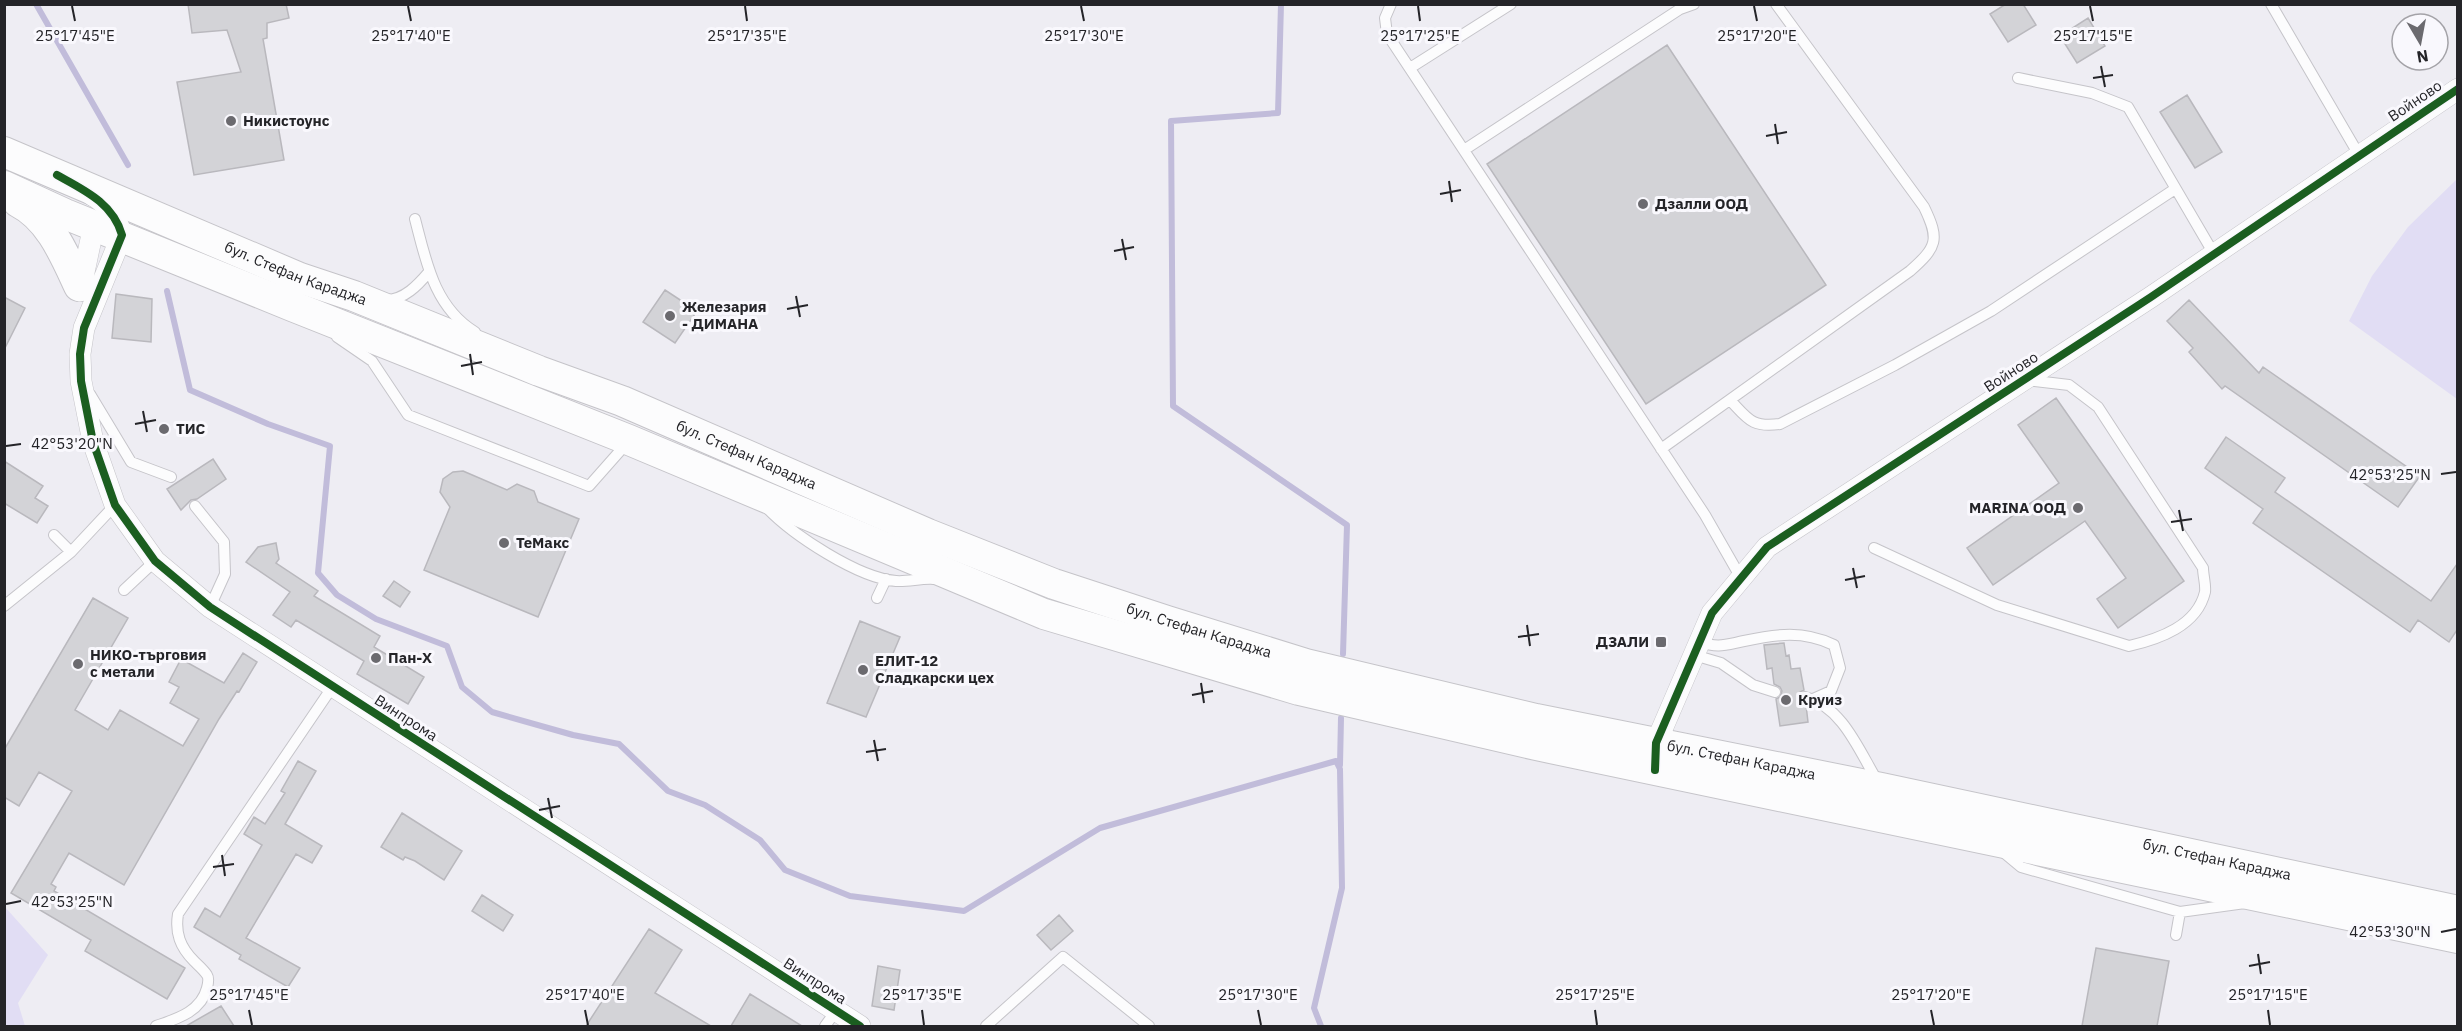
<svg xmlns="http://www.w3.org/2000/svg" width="2462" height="1031" font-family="'IBM Plex Sans',sans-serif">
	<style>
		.green { fill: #e1ddf4 }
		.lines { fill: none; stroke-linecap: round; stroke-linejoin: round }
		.stream { stroke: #c1bcda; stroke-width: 6 }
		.building { fill: #d3d3d7; stroke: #b9b8bd; stroke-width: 1.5 }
		.lane-casing { stroke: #c5c4c9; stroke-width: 12 }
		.street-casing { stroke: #c5c4c9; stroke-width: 22 }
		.secondary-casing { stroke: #c5c4c9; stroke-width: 32 }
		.lane { stroke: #fcfcfd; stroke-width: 10 }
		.street { stroke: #fcfcfd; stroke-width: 21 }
		.secondary { stroke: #fcfcfd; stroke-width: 30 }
		.cycleway-casing { stroke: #f9f8fd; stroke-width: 11 }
		.cycleway { stroke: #1b5e20; stroke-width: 8 }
		.ticks { fill: none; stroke: #242428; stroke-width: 2 }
		.poi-dot { fill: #6b6a6f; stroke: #f9f8fd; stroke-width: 2 }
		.labels { text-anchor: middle; stroke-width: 6; stroke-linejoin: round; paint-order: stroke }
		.street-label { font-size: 15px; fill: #242428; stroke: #f9f8fd }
		.poi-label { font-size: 15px; font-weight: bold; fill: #242428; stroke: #f9f8fd; text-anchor: start }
		.ticks-label { font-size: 15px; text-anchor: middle; fill: #242428; stroke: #f9f8fd; stroke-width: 6; stroke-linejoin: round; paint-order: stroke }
	</style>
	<rect width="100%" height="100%" fill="#eeedf3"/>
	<path class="green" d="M2457 179V399L2349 321 2372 276 2408 227Z
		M5 907 48 955 18 1003 25 1026H5Z"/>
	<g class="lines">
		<path class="stream" d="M36 4 128 165
			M1281 4 1278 113 1171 121 1173 406 1347 525 1343 654
			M167 291 190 390 268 424 330 446 318 573 337 595 376 619 447 646 462 687 492 712 573 735 619 744 668 791 705 805 760 840 785 870 850 896 964 911 1100 828 1336 761 1340 769 1342 888 1314 1008 1321 1026
			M1340 765 1341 718"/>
	</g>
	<path class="building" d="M188 4H286L289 18 267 23V38L263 39 284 160 194 175 177 82 241 72 227 30 192 33Z
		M2006 4H2023L2036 25 2008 42 1990 14Z
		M2088 18 2105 46 2077 63 2060 36Z
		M1667 45 1826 285 1646 404 1487 164Z
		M2187 95 2222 152 2195 168 2160 112Z
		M665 290 697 311 675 343 643 322Z
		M116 294 152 299 151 342 112 338Z
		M4 297 25 308 4 350Z
		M2189 300 2259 373 2263 367 2420 476 2398 507 2225 386 2222 389 2189 352 2193 348 2167 321Z
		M2056 398 2184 581 2118 628 2097 599 2126 578 2085 521 1993 585 1967 548 2059 483 2018 425Z
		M2226 437 2285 478 2275 492 2431 601 2457 564V630L2449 642 2418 620 2410 632 2253 523 2263 509 2205 468Z
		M213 459 226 479 197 499 191 500 181 510 167 489Z
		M4 461 43 486 35 498 48 506 37 523 4 503Z
		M463 471 507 490 517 484 534 491 538 502 579 519 538 617 424 570 450 507 440 492 443 479 453 472Z
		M276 543 279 559 276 563 318 591 314 596 380 636 374 647 424 677 408 704 357 674 364 661 296 620 291 627 273 615 290 592 246 562 258 547Z
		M394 581 410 592 400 607 383 596Z
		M93 598 128 618 75 710 108 730 120 710 183 746 199 719 170 703 179 687 169 682 181 659 224 683 243 653 257 662 239 692 237 691 219 719 124 885 69 853 51 884 56 887 54 891 185 968 167 999 85 951 91 940 11 893 72 791 39 772 19 806 4 797V750Z
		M860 621 900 637 866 717 827 703Z
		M1784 643 1786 656 1789 655 1791 669 1800 668 1804 690 1800 692 1798 698 1800 702 1806 705 1808 722 1780 726 1776 699 1780 697 1782 691 1780 687 1774 684 1772 668 1767 669 1764 645Z
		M298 761 316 771 285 824 322 846 312 863 296 854 246 938 300 968 288 987 239 959 241 955 194 927 205 908 220 917 262 845 244 834 254 817 265 824 285 793 281 791Z
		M402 813 462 851 444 880 415 861 405 857 403 860 381 847Z
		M482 895 513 915 503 931 472 911Z
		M1059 915 1073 931 1051 950 1037 935Z
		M649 929 682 950 655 993 711 1026H586Z
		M2096 948 2169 961 2157 1026H2082Z
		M878 966 900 970 894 1010 872 1006Z
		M750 994 802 1026H731Z
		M221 1006 234 1026H186Z"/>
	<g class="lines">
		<defs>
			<path id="lane" d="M1391 4 1385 18 1387 34 1705 515 1741 578
				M2271 4 2359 155
				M1410 68 1511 4
				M2018 78 2092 93 2128 107 2214 254
				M1464 150 1680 9 1694 4
				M415 219C426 261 434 307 475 332
				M386 300C404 300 418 285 429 272
				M337 337 372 361 408 415 589 486 627 443
				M90 394 131 462 171 477
				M1730 400C1748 419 1752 428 1780 424L1895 365 1991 311 2175 189
				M1661 449 1910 271C1937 247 1940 240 1924 207L1776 4
				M195 506 224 542 225 574 210 607
				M767 508C793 535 858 578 896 581 908 582 921 578 934 579
				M54 535 71 552
				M1874 548 1997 605 2129 646C2159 639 2197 626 2205 592 2206 585 2203 575 2203 568L2098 407 2069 385 2027 380
				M124 590 155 561
				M877 598 886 579
				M4 606 71 552 115 505
				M1699 642C1719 648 1724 645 1744 641 1777 634 1803 630 1834 645L1840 668 1831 691 1813 699
				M1694 655 1721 663 1753 685 1775 692
				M1805 697C1843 707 1859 751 1878 782
				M2003 852 2021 867 2180 912 2245 903
				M2176 935 2180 912
				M156 1026C176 1019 201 1012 207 988 208 984 209 978 207 975 204 970 198 965 194 961 180 947 175 933 178 914L333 686
				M825 1026 836 1011
				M986 1026 1063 957 1149 1026"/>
			<path id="street" d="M92 195C107 203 117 219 122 235L84 328 80 354 81 381 93 442 115 505 155 561 210 607 860 1026
				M80 291 94 225 104 220
				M1656 755V743L1712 613 1767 547 2151 297 2458 89"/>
			<g id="secondary">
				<path id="s1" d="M4 152 300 278 354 296 539 371 622 401 928 534 1054 584 1167 621 1306 664 1536 719 1881 788 2458 911"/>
				<path d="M4 186 65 214 292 306 629 440 1044 614 1299 690 1536 745 2458 938"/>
				<path d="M18 202C50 218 65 256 79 286"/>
			</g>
		</defs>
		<use href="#lane" class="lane-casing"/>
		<use href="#street" class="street-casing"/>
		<use href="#secondary" class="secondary-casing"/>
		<use href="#lane" class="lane"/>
		<use href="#street" class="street"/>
		<use href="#secondary" class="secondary"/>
		<defs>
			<path id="cycleway" d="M57 175C84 190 113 203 122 235L84 328 80 354 81 381 93 442 115 505 155 561 210 607 860 1026
				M1655 770 1656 743 1712 613 1767 547 2151 297 2458 89"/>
		</defs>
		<use href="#cycleway" class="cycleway-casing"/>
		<use href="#cycleway" class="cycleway"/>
	</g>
	<path class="ticks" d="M72 6 75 21M408 6 411 21M745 6 747 21M1081 6 1084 21M1418 6 1420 21M1754 6 1757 21M2090 6 2093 21M2101 66 2105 87M2093 78 2113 75M1775 124 1778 144M1766 136 1787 132M1449 181 1452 202M1440 194 1461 190M1122 239 1126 260M1114 251 1134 247M796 296 800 317M787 309 808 305M470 354 473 375M461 366 482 362M143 411 147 432M135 424 156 420M6 446 21 444M2441 474 2456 472M2179 510 2183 531M2171 522 2192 519M1853 568 1857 588M1845 580 1865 576M1527 625 1530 646M1518 637 1539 634M1201 683 1204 703M1192 695 1213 691M874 740 878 761M866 752 886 749M548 798 552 818M539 810 560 806M222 855 225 876M213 867 234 864M6 904 21 901M2441 932 2456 929M2258 954 2261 974M2249 966 2270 962M249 1010 252 1025M585 1010 588 1025M922 1010 924 1025M1258 1010 1261 1025M1595 1010 1597 1025M1931 1010 1934 1025M2268 1010 2270 1025"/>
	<g class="poi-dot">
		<circle cx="231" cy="121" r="6"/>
		<circle cx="1643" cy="204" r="6"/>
		<circle cx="670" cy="316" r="6"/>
		<circle cx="164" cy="429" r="6"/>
		<circle cx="2078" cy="508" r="6"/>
		<circle cx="504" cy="543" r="6"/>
		<rect x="1655" y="636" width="12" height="12" rx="3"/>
		<circle cx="376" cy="658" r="6"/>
		<circle cx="78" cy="664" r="6"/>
		<circle cx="863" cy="670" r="6"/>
		<circle cx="1786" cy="700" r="6"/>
	</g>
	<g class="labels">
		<g class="street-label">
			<text transform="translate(2415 101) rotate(-34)" y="5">Войново</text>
			<text dy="5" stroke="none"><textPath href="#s1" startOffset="316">бул. Стефан Караджа</textPath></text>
			<text transform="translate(2011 372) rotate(-33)" y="5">Войново</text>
			<text dy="5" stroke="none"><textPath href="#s1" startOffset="802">бул. Стефан Караджа</textPath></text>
			<text dy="5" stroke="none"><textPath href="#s1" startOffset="1288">бул. Стефан Караджа</textPath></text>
			<text transform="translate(406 718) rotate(33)" y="5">Винпрома</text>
			<text dy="5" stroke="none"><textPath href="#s1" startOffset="1846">бул. Стефан Караджа</textPath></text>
			<text dy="5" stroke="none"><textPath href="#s1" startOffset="2332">бул. Стефан Караджа</textPath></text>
			<text transform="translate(815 981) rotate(33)" y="5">Винпрома</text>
		</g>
		<g class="poi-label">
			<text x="243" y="126">Никистоунс</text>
			<text x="1655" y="209">Дзалли ООД</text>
			<text x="682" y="312">Железария<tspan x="682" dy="17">- ДИМАНА</tspan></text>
			<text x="176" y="434">ТИС</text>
			<text x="2066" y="513" text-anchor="end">MARINA ООД</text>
			<text x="516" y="548">ТеМакс</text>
			<text x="1649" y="647" text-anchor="end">ДЗАЛИ</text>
			<text x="90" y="660">НИКО-търговия<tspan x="90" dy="17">с метали</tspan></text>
			<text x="388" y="663">Пан-Х</text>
			<text x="875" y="666">ЕЛИТ-12<tspan x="875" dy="17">Сладкарски цех</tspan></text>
			<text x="1798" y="705">Круиз</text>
		</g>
	</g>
	<g class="ticks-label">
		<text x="75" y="41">25°17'45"E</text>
		<text x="411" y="41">25°17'40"E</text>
		<text x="747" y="41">25°17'35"E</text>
		<text x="1084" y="41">25°17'30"E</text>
		<text x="1420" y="41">25°17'25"E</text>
		<text x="1757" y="41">25°17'20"E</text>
		<text x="2093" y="41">25°17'15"E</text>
		<text x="72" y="449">42°53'20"N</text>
		<text x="2390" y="480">42°53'25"N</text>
		<text x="72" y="907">42°53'25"N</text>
		<text x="2390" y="937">42°53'30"N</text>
		<text x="249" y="1000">25°17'45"E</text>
		<text x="585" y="1000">25°17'40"E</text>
		<text x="922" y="1000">25°17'35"E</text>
		<text x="1258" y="1000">25°17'30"E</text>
		<text x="1595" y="1000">25°17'25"E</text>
		<text x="1931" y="1000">25°17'20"E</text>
		<text x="2268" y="1000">25°17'15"E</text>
	</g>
	<rect width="2462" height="1031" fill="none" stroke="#242428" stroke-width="12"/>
	<g transform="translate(2420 42) rotate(170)"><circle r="28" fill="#f9f8fd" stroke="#a4a3a8" stroke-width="1.5"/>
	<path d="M0-4.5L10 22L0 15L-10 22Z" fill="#6b6a6f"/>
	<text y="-9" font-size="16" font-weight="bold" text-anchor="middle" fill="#242428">N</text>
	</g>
</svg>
